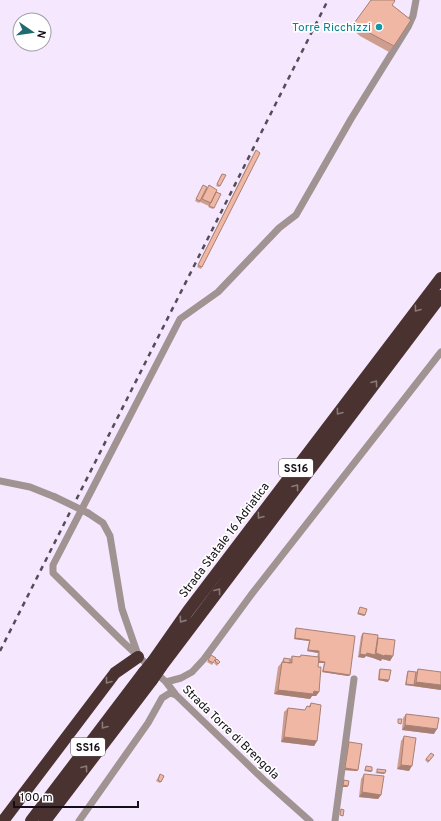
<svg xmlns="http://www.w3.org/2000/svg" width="441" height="821" font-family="Overpass,sans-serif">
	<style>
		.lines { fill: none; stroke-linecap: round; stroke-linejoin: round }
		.street { stroke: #a09392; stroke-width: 7 }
		.highway { stroke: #4a3231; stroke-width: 12 }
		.rail { stroke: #544c58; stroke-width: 2.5; stroke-dasharray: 5 5; stroke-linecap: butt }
		.street-bridge { stroke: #a09392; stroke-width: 7 }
		.highway-bridge { stroke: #4a3231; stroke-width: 12 }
		.wall { fill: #ce9d8d }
		.shaded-wall { fill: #a88073 }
		.building { fill: #f0b7a4; stroke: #a88073 }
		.oneway { stroke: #897a79 }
		.culture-dot { fill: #0f9aa8; stroke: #fff; stroke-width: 1.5 }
		.labels { text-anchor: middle; stroke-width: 3.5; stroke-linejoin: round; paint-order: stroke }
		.shield { fill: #fff; stroke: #5a575d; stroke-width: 1 }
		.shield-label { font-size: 11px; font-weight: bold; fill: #140f17 }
		.culture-label { font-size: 12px; fill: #0d838f; stroke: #fff; text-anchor: end }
		.street-label { font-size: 12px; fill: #140f17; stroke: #fff }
	</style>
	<rect width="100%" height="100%" fill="#f5e7fe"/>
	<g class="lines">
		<path class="street" d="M0 481 30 487 55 497
			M88 513 103 523 110 536 122 609 138 655
			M166 682 181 678 192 672 204 659 251 595 441 352
			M79 821 148 723 162 698 170 693 176 695
			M310 821 264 780 176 695 166 682 123 642 53 573V565L180 319 218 292 279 228 296 215 351 119 408 27 413 16 416 0
			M335 821 354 679"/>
		<path class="highway" d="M153 661 188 611 441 278
			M161 667 441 296
			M3 821 115 673 138 657
			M31 821 144 672
			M45 821 152 680"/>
		<path class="rail" d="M0 651 328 0"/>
		<path class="street-bridge" d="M55 497 88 513"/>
		<path class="highway-bridge" d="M144 672 153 661
			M152 680 161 667"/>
	</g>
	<path class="wall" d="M371 0 392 5 411 20 389 52 360 36 351 28Z
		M254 152 202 267 201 269 197 267Z
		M221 175 220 186 219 187 216 186Z
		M202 187 216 192 214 208 213 209 208 207 209 206 200 202 199 203 195 201Z
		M296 628 350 675 348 676 322 672 324 663H318V667L319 692 316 696H312L310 699 274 694 278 667 282 662 284 658 290 659 292 656 299 657 301 655 317 657 318 653 307 651 309 641 294 639 295 629Z
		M363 633 377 640 378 638 393 656 390 661 382 659 381 661 373 658 366 656 364 658 358 657 361 636Z
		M211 655 216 658 212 665 207 662Z
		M217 659 219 663 217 666 214 663Z
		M380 669 388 682 378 680 379 670Z
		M418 669 441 690 405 685 407 673 408 671 416 672Z
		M311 703 317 741 314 746 281 742 284 712 288 708 305 710 309 706Z
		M406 714 434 734 402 730 403 718Z
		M404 736 409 771 397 769 401 741Z
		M349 742 357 771 344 770 348 744Z
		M431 753 434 755 428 763 425 760Z
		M364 774 381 795 378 799 359 797 361 779Z
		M159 776H164L160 783 156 781Z"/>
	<path class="shaded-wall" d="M358 613 365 615 364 616 357 614Z
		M295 638 310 640 309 641 294 639Z
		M308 650 319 651 318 653 307 651Z
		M367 653 375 655 373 658 366 656 364 658 358 657 360 654Z
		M376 653 385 655 393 656 390 661 382 659 381 661 373 658Z
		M318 661 325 662 324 663H317Z
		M323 671 350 675 348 676 322 672Z
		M379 679 389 680 388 682 378 680Z
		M416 682 441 685V690L413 686Z
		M406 684 414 685 413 686 405 685Z
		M278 690 314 691 319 692 316 696H312L310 699 274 694Z
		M405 725 437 729 434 734 402 730Z
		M284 737 317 741 314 746 281 742Z
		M401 765 412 766 409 771 397 769Z
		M345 768 358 770 357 771 344 770Z
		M365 770 372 771 371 772 364 771Z
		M377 772 385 773 384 774 375 773Z
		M343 785 348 786 347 787H342Z
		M362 792 381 795 378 799 359 797Z"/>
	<path class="building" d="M371 0H394L395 1 392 5 411 20 394 46 364 30 355 22Z
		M256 150 260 153 202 267 198 265Z
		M222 174 226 175 220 186 217 184Z
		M203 185 207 187 200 201 196 199Z
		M209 185 217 190 211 203 202 199Z
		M216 192 221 194 214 208 209 206Z
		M360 607 367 609 365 615 358 613Z
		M296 628 355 636 350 675 323 671 325 662 319 661V651L308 650 310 640 295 638Z
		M363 633 378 635 375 655 367 653 366 655 360 654Z
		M378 638 395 640 393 656 385 655 384 656 376 653Z
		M211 655 216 658 213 663 208 660Z
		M301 655 319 657 318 667H321L319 692 314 691 313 694 278 690 282 662 292 663V656L300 657Z
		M284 658 290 659V663L283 662Z
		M217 659 220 662 218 664 215 661Z
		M380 669 391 670 389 680 379 679Z
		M418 669 441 672V685L416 682Z
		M408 671 416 672 414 685 406 684Z
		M311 703 321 705 317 741 284 737 288 708 305 710 307 706 310 707Z
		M406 714 439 718 437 729 405 725Z
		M398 719H402L401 724 398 723Z
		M404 736 416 738 412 766 401 765Z
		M349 742 362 744 358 770 345 768Z
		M431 753 434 755 429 761 426 759Z
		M366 766 372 767V771L365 770Z
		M377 769 386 770 385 773 377 772Z
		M160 774 164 776 161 782 158 780Z
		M364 774 384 776 381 795 362 792Z
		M344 780 349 781 348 786 343 785Z
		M341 809 344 810 343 816 340 815Z"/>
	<defs><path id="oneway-chevron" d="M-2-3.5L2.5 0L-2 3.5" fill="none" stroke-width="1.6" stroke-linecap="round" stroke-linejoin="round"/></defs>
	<g class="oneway">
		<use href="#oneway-chevron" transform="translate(417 309) rotate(127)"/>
		<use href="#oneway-chevron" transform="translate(375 383) rotate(-53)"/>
		<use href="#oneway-chevron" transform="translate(339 412) rotate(127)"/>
		<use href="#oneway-chevron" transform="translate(296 487) rotate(-53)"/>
		<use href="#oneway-chevron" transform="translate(260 516) rotate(127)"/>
		<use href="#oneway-chevron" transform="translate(218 591) rotate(-53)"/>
		<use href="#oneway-chevron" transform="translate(182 620) rotate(125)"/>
		<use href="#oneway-chevron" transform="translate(108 681) rotate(128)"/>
		<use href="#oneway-chevron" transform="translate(104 726) rotate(127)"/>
		<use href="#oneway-chevron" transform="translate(85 768) rotate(-53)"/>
	</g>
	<circle class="culture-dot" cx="379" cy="27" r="4"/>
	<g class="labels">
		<g class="shield">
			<rect x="279" y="459" width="34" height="18" rx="3"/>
			<rect x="71" y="738" width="34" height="18" rx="3"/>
		</g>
		<g class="shield-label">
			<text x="296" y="472">SS16</text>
			<text x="88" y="751">SS16</text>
		</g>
		<g class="culture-label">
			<text x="371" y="31">Torre Ricchizzi</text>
		</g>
		<g class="street-label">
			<text transform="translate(224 540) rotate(-53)" y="4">Strada Statale 16 Adriatica</text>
			<text transform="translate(231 732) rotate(44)" y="4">Strada Torre di Brengola</text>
		</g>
	</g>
	<g transform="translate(32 32) rotate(103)"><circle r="19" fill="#ffffff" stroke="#a19fa2"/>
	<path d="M0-3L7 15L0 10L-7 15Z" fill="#206b72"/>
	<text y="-6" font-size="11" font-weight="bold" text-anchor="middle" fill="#140f17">N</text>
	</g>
	<path d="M14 801v6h124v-6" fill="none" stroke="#140f17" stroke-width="2"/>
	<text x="20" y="801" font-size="12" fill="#140f17" stroke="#ffffff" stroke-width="3" paint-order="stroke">100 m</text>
</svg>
